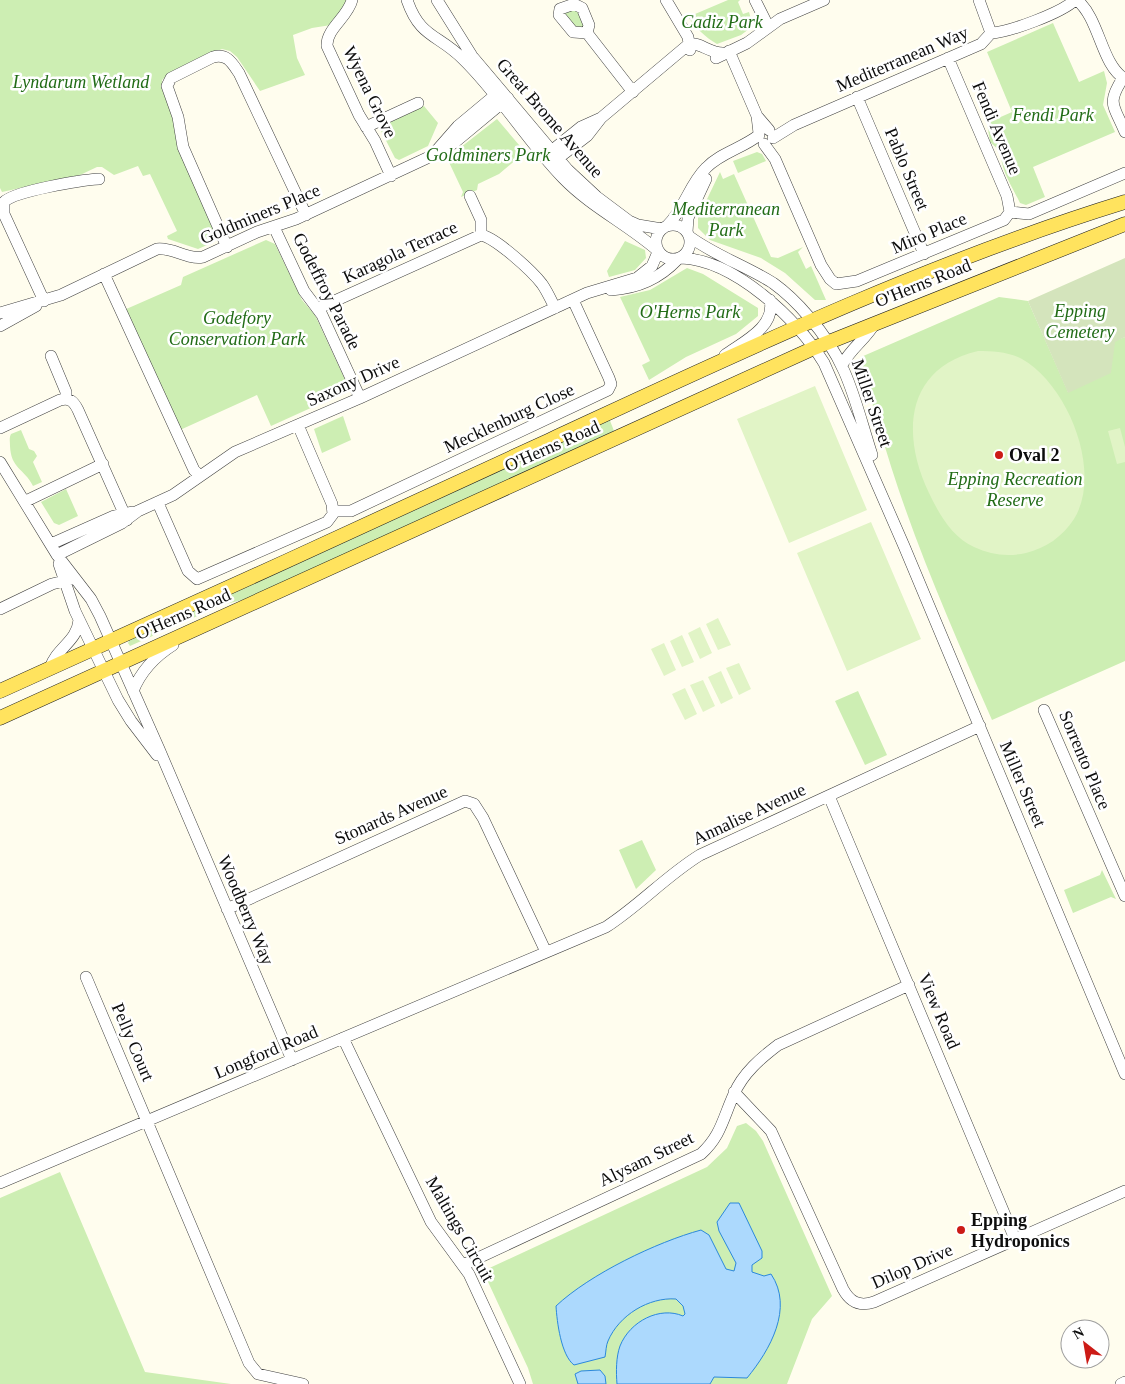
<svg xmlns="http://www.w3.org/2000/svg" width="1125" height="1384" font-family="'Times New Roman',serif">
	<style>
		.green { fill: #cdeeb3 }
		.cemetery { fill: #d4e4bc }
		.pitch { fill: #e1f4c6 }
		.water { fill: #acd9fd; stroke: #2b88dc }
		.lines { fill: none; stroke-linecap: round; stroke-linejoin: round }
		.minor-casing { stroke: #404040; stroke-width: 12 }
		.major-casing { stroke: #1e1e1e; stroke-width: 15 }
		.minor { stroke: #fff; stroke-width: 11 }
		.major { stroke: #ffe35e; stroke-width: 14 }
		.poi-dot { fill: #cc1b16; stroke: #fff; stroke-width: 2 }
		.labels { text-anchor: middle; stroke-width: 5; stroke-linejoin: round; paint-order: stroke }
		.park-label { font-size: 18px; font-style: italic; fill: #226c17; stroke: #fff }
		.street-label { font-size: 18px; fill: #0d0d0d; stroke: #fff }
		.poi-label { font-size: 18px; font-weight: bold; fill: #0d0d0d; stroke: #fff; text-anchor: start }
	</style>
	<rect width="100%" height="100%" fill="#fffdee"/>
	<path class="green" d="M0 0H348L331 25 312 28 293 35 297 58 305 75 260 91 237 57 230 51 222 49 171 72 162 80 163 91 217 236 214 242 198 249 168 239 167 236 177 231 150 174 143 176 138 166 114 175 102 167H97L80 175 2 192 0 188Z
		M728 0H740L738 2 743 14 749 12 753 26 741 35 717 44C705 37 696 28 688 17Z
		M572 9 577 10 585 27 573 29 564 13Z
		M1053 23 1079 82 1104 71 1107 83 1103 105 1115 132 1033 167 1045 197 1026 205 1020 203C1014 190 998 166 1002 153L990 142 987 123 1012 112 987 52Z
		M424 106 438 123 428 146 399 160 395 158 379 127Z
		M497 119 525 152 499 174 478 184 477 190 461 197 463 192 447 158Z
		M757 152 762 154 766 161 738 173 733 161Z
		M720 172 723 179 734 174 771 257 778 258 803 247 798 252 806 269 811 266 826 300H815L785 273 761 258 710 240 698 228V218Z
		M266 240 275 244 302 300 315 315 349 388 346 392 271 426 257 395 180 430 124 310 181 285 183 277Z
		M625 241 645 250 646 258 635 270 609 277 607 271Z
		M687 268 703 274 758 308V316L736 334 686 357 649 380 642 365 650 361 620 297 650 290Z
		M999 297 1028 301 1068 392 1115 341 1125 337V661L992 720C950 624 907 527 879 426 872 403 865 380 861 357Z
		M343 416 351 440 322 453 314 429Z
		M609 418 614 431 250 598 222 605 130 646 128 643 131 635Z
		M21 430 29 449 34 451 37 456 33 462 42 482 33 486C24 468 11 469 10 446 10 441 9 438 11 434Z
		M66 489 78 516 59 525 54 523 41 502Z
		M858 691 887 755 865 765 835 701Z
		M642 840 656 870 636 889 619 850Z
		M1102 870 1116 899 1111 897 1073 913 1064 890 1100 875Z
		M746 1123 756 1131 763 1141 832 1296 812 1319 787 1384H533L528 1368 483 1271 707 1167 727 1148 737 1126Z
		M60 1172 145 1372 231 1384H0V1198Z"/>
	<path class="cemetery" d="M1125 258V337L1115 342 1111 373 1068 393 1028 301Z"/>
	<path class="pitch" d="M978 351C993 351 1009 352 1022 359 1068 385 1103 472 1074 519 1062 537 1046 548 1026 553 1008 557 991 555 974 547 952 537 939 514 929 493 901 435 905 368 978 351Z
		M815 386 867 510 789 543 737 419Z
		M1120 428 1125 447V462L1117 464 1108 431Z
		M871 522 921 639 847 671 797 553Z
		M718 618 731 645 718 650 706 624Z
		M700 627 712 653 700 659 688 633Z
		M682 635 694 662 682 667 670 641Z
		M664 643 676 670 664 676 651 649Z
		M739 663 751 689 739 695 726 668Z
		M721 671 733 698 721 704 708 677Z
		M703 680 715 706 703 712 690 685Z
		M685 688 697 714 685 720 672 694Z"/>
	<path class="water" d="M730 1203H739L762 1251V1258L752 1265V1272L764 1276 771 1274C794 1308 770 1350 747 1378L714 1377 710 1384H617C616 1372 616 1357 620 1346 630 1321 660 1306 683 1316L685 1314 683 1306 676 1299C649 1297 619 1315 608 1341 606 1345 606 1352 605 1357L574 1365C561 1355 557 1322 556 1306 590 1274 657 1242 701 1230L709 1235 726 1269 734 1271 736 1263 719 1231 717 1222Z
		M600 1370 605 1376 606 1384H578L575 1374 581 1371Z"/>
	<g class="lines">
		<defs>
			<path id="minor" d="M352 0C348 17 326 29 327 46L359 115 375 141 391 176
				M407 0C420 38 438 34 463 59 500 95 527 141 563 178 591 207 627 224 657 250
				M437 0 472 56 568 170 597 197 629 221 638 225 662 229
				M666 0 688 37 690 50
				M755 0 768 26
				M979 0 991 33
				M1077 0C1100 19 1101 65 1125 79
				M574 4 582 8 589 25 587 33 573 32 559 15 560 9Z
				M587 33 633 92
				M729 51 757 116 759 133
				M716 58 747 43 780 19 824 0
				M948 58 1007 196 1010 212
				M1123 78C1106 104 1114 105 1125 132
				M857 97 924 254
				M757 116 769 130
				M366 127 418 103
				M773 138 794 125 981 44 991 33C1010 32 1061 13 1075 0
				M764 144 775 159 821 265 830 279 836 284 857 281 1004 220 1010 212
				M437 150 458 126 500 91
				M545 156 581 127 601 118
				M552 163 587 136 601 118 689 44C700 42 709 53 723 53
				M470 196 481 220V235
				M1010 212 1029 214 1125 173
				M656 242a17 17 0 1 1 34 0a17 17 0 1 1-34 0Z
				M667 226C685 208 689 185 706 168 720 153 743 148 759 135
				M274 227 304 291 322 315 360 398
				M687 232 688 218 706 179
				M690 237C716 256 746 266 773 283 787 293 798 304 809 317 849 363 854 399 872 455
				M227 247 183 147 178 117 167 86 171 78 213 57C227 53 232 63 239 73L306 215
				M681 258C735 260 797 319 824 363L904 546 1125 1074
				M104 274 194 470 200 476
				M611 290C638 288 659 279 678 259
				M44 301 4 214V202C14 191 82 180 99 179
				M319 308 481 235C496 238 532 271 542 284 547 291 551 300 555 308
				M0 313 61 295 157 249C173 247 187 260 203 257L257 232 296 219 427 158 454 143 508 98
				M0 326 36 306
				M725 355C743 342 776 327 770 300
				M51 356 66 392V399
				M842 365C851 348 866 339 875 323
				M0 428 60 400C70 397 74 402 78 410L127 520
				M0 462 57 555 91 599 100 616 159 749 292 1060
				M26 501 103 464
				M158 503 188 571 197 579 327 522 333 514 332 504 298 425
				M333 511H351L608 390 611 384 609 378 573 300
				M51 544 114 516 132 512
				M57 555 122 523 138 511 173 495 235 452 360 398 587 293 637 278 652 266 658 252
				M59 564 75 611 118 700 131 721 157 755
				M0 609 52 584 72 579
				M50 668C57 647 77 642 79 620
				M133 691C141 671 154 657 173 645
				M1044 710 1125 896
				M829 796 1015 1239
				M227 909 465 801 474 804 483 818 546 952
				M86 977 249 1363 258 1374 303 1384
				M343 1038 431 1222 469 1274 520 1384
				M734 1092 771 1131 843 1289C850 1302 859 1307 874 1302L1125 1191
				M0 1183 606 927C640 905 666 876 700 855L980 726
				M463 1265 701 1154C721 1136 723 1118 734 1094 743 1073 761 1058 778 1045L909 985
				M1121 1384 1125 1382"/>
			<path id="major" d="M0 691C184 608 367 525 550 440 738 353 927 263 1125 202
				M0 718 814 348 1125 224"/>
		</defs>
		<use href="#minor" class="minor-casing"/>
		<use href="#major" class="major-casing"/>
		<use href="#minor" class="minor"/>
		<use href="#major" class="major"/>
	</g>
	<g class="poi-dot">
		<circle cx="999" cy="455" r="5"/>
		<circle cx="961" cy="1230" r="5"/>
	</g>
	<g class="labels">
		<g class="park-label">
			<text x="722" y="28">Cadiz Park</text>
			<text x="81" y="88">Lyndarum Wetland</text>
			<text x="1053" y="121">Fendi Park</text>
			<text x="488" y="161">Goldminers Park</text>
			<text x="726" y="215">Mediterranean<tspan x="726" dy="21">Park</tspan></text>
			<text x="1080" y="317">Epping<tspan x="1080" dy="21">Cemetery</tspan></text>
			<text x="690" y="318">O'Herns Park</text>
			<text x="237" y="324">Godefory<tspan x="237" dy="21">Conservation Park</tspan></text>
			<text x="1015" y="485">Epping Recreation<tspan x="1015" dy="21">Reserve</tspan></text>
		</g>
		<g class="street-label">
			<text transform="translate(902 59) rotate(-23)" y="6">Mediterranean Way</text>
			<text transform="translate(370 92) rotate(64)" y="6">Wyena Grove</text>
			<text transform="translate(550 118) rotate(49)" y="6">Great Brome Avenue</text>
			<text transform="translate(997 128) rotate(67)" y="6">Fendi Avenue</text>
			<text transform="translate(907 169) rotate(67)" y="6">Pablo Street</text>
			<text transform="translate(260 214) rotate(-23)" y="6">Goldminers Place</text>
			<text transform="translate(929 233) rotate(-23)" y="6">Miro Place</text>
			<text transform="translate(400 252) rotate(-25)" y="6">Karagola Terrace</text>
			<text transform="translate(923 283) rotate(-22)" y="6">O'Herns Road</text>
			<text transform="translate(327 291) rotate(63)" y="6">Godeffroy Parade</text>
			<text transform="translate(353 381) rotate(-24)" y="6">Saxony Drive</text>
			<text transform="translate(872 403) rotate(71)" y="6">Miller Street</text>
			<text transform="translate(509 418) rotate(-25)" y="6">Mecklenburg Close</text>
			<text transform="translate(552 446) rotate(-24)" y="6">O'Herns Road</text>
			<text transform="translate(183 614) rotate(-24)" y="6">O'Herns Road</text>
			<text transform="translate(1085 760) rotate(67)" y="6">Sorrento Place</text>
			<text transform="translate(1023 784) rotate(67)" y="6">Miller Street</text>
			<text transform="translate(749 814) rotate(-25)" y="6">Annalise Avenue</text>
			<text transform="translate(391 815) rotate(-24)" y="6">Stonards Avenue</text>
			<text transform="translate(246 910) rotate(67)" y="6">Woodberry Way</text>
			<text transform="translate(939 1011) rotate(67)" y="6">View Road</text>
			<text transform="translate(133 1042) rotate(67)" y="6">Pelly Court</text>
			<text transform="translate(266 1052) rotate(-23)" y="6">Longford Road</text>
			<text transform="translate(646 1159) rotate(-26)" y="6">Alysam Street</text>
			<text transform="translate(460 1229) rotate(60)" y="6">Maltings Circuit</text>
			<text transform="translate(912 1266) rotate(-24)" y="6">Dilop Drive</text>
		</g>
		<g class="poi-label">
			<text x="1009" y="461">Oval 2</text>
			<text x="971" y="1226">Epping<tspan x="971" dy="21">Hydroponics</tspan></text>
		</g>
	</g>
	<g transform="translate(1085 1344) rotate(329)"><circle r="24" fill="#ffffff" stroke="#9e9e9e"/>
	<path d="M0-4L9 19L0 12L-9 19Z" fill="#cc1b16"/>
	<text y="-8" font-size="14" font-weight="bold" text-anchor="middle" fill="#0d0d0d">N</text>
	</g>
</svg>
